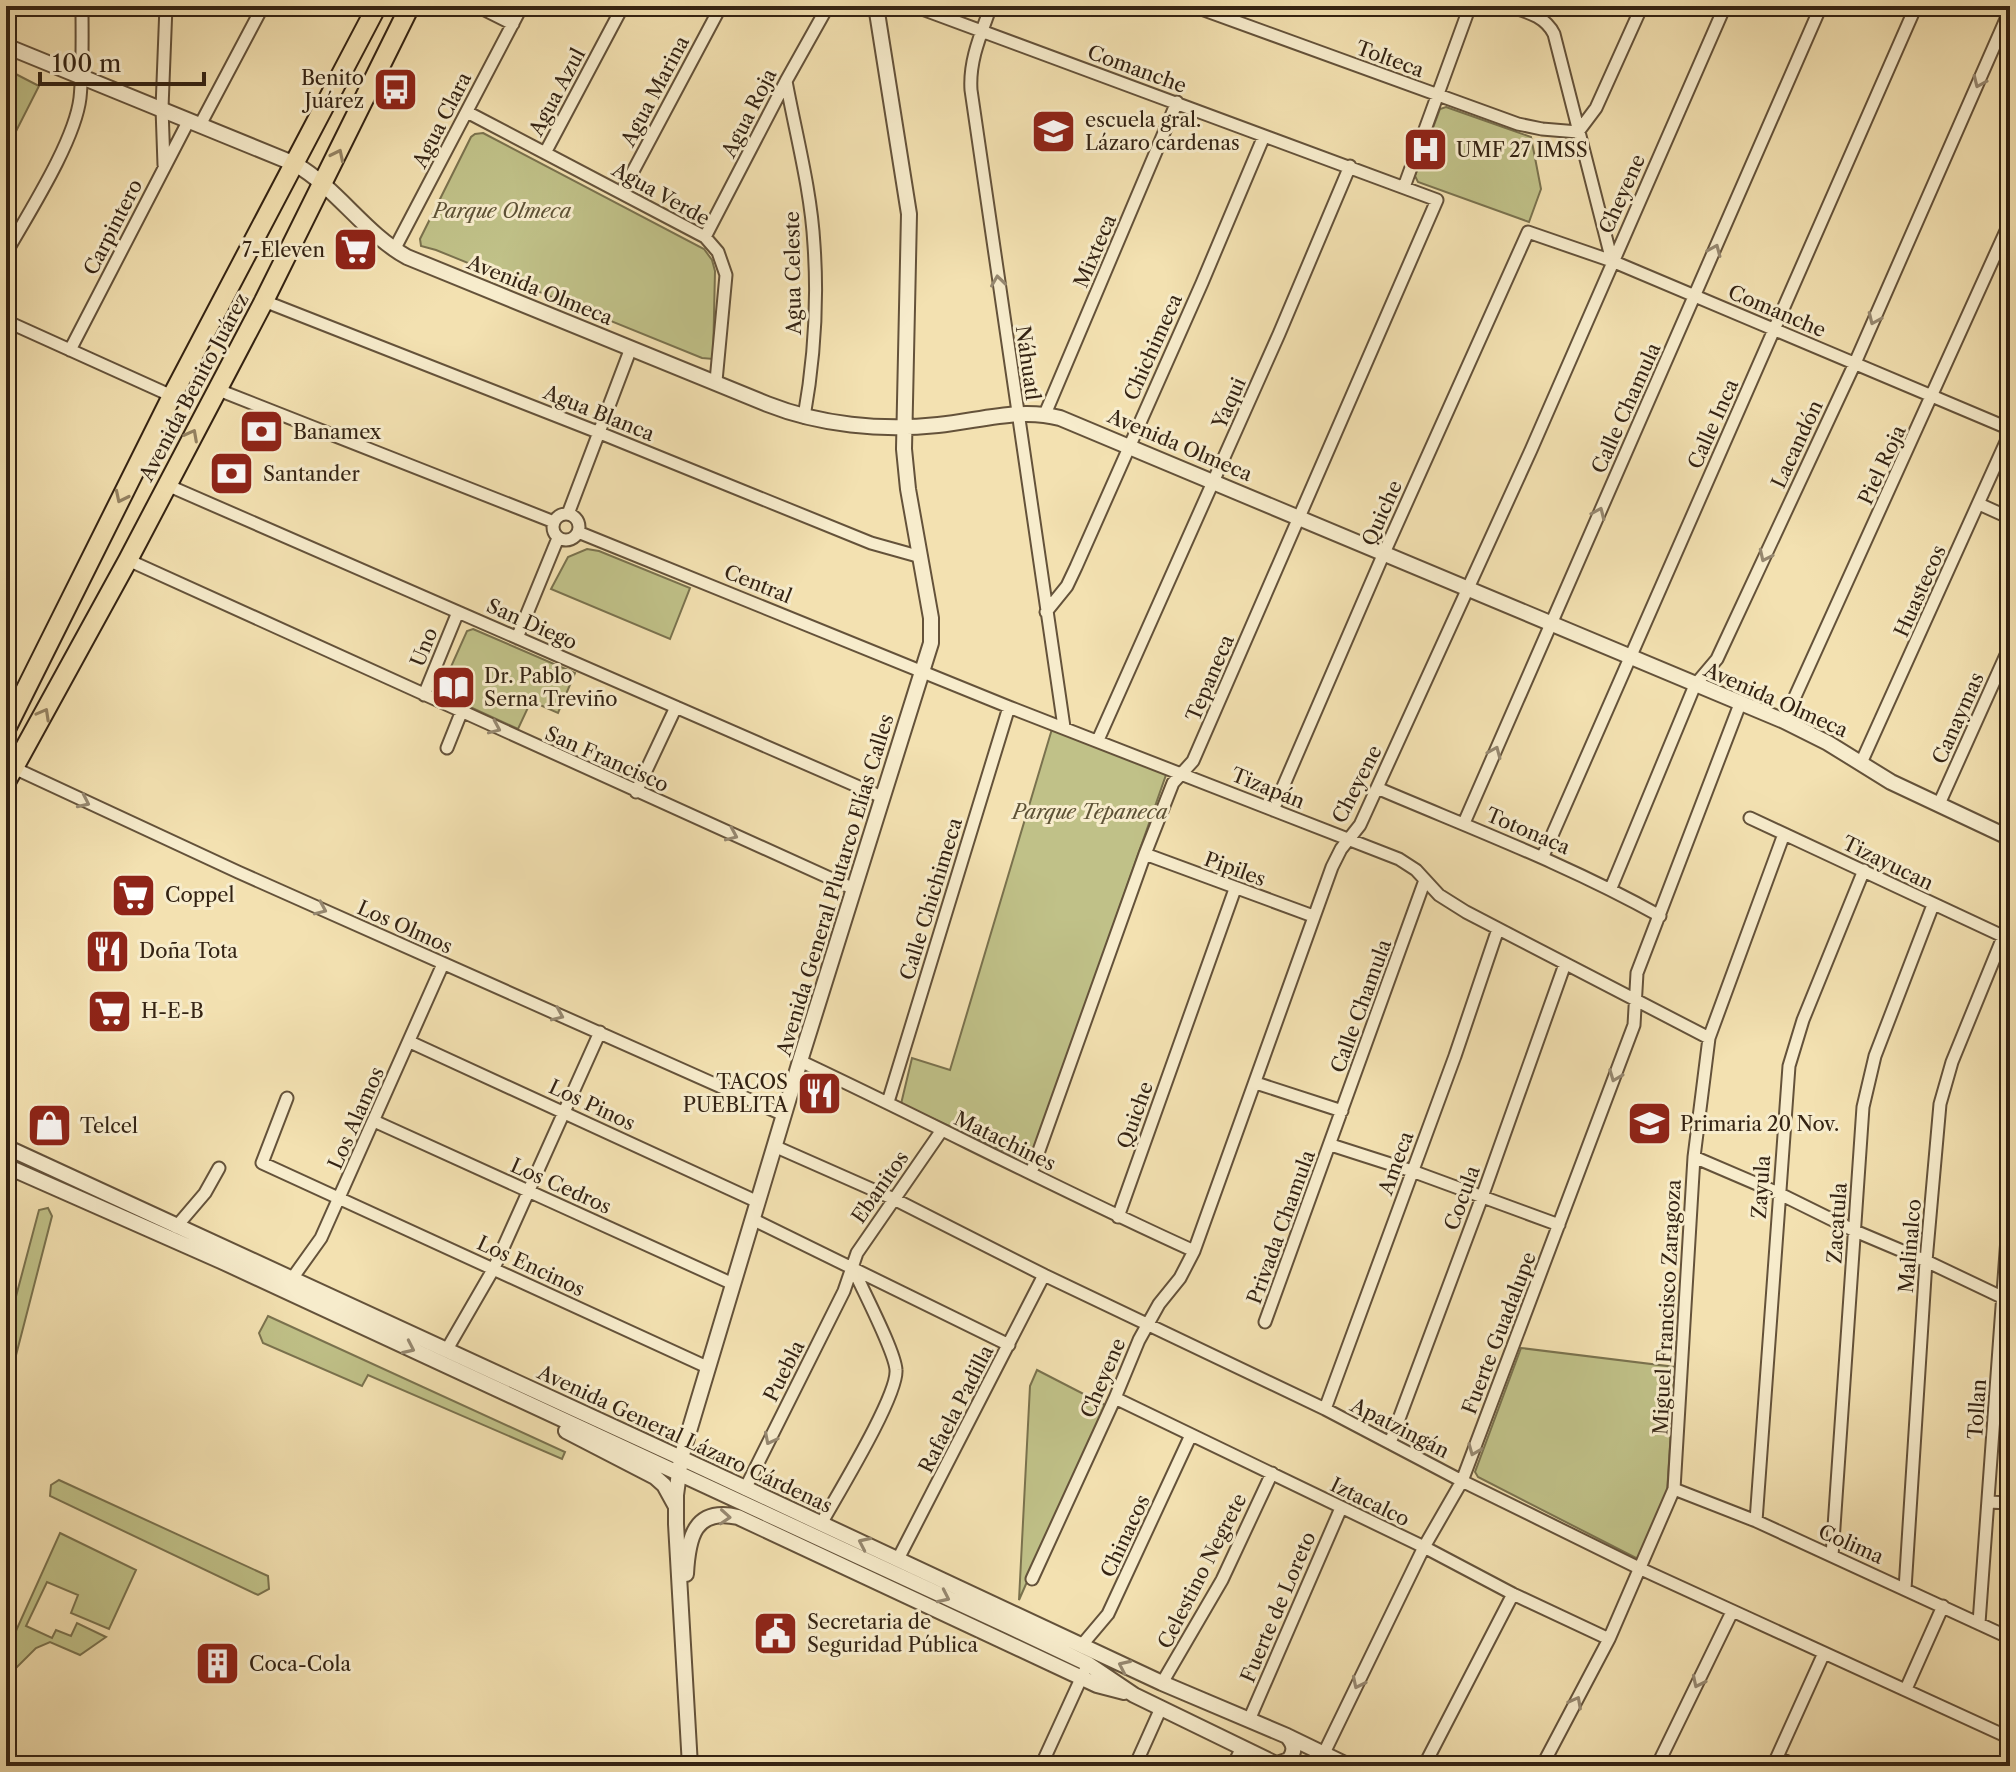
<svg xmlns="http://www.w3.org/2000/svg" width="2016" height="1772" font-family="'Libre Caslon Text',serif">
	<style>
		.green { fill: #c0c188; stroke: #7a724e; stroke-width: 2 }
		.lines { fill: none; stroke-linecap: round; stroke-linejoin: round }
		.minor-casing { stroke: #64523a; stroke-width: 15 }
		.tertiary-casing { stroke: #64523a; stroke-width: 18 }
		.primary-casing { stroke: #342313; stroke-width: 22 }
		.minor { stroke: #f7eccc; stroke-width: 11 }
		.tertiary { stroke: #f7eccc; stroke-width: 14 }
		.primary { stroke: #f3e1b1; stroke-width: 18 }
		.oneway { stroke: #968870 }
		.oneway2 { stroke: #948262 }
		.labels { text-anchor: middle; stroke-width: 6; stroke-linejoin: round; paint-order: stroke }
		.street-label { font-size: 20px; fill: #342313; stroke: #f7eccc }
		.poi-label { font-size: 20px; fill: #342313; stroke: #f7eccc; text-anchor: start }
		.park-label { font-size: 20px; font-style: italic; fill: #5e5236; stroke: #f7eccc }
	</style>
	<rect width="100%" height="100%" fill="#f3e1b1"/>
	<filter id="stains"><feTurbulence type="fractalNoise" baseFrequency=".0025" numOctaves="4"/><feColorMatrix values="0 0 0 0 .2 0 0 0 0 .09 0 0 0 0 .02 0 0 0 .5 -.17"/></filter>
	<radialGradient id="worn" r=".72"><stop offset=".6" stop-color="#630" stop-opacity="0"/><stop offset="1" stop-color="#630" stop-opacity=".3"/></radialGradient>
	<path class="green" d="M6 69 39 86 6 151Z
		M1446 107 1531 137 1541 189 1529 222 1418 182 1415 176 1440 109Z
		M483 133 704 249 712 260 715 271 713 359 702 358 436 250 421 246 420 239 471 137 475 134Z
		M587 549 599 551 690 588 670 639 551 589 568 557Z
		M473 629 575 673 558 713 531 701 518 729 444 695 441 689 467 631Z
		M1052 729 1167 772 1030 1163 901 1104 912 1058 950 1070Z
		M48 1208 52 1216 6 1394V1334L39 1210Z
		M268 1316 565 1452 562 1459 368 1375 362 1386 263 1343 259 1333Z
		M1521 1348 1675 1367 1667 1493 1638 1559 1478 1477 1475 1472Z
		M1037 1370 1105 1405 1019 1600 1030 1386Z
		M59 1480 268 1576 269 1589 258 1595 50 1496 51 1485Z
		M60 1533 136 1570 109 1629 71 1613 78 1595 47 1582 26 1626 52 1638 56 1630 71 1636 77 1623 106 1637 80 1655 50 1642 36 1648 10 1674H6V1653Z"/>
	<g class="lines">
		<defs>
			<path id="minor" d="M477 6 513 24
				M914 6 1437 200 1193 761 1173 783 1145 854 1031 1173
				M991 6C981 34 969 60 971 90L1064 727
				M1193 6 1518 124 1542 129 1578 132 1596 108 1642 6
				M1509 6C1527 12 1545 16 1554 34L1612 261
				M786 81C796 135 811 190 814 245 818 302 814 361 804 417
				M467 112 705 237 718 252 726 275 716 381
				M200 125 263 6
				M545 153 623 6
				M164 165 162 108 166 6
				M1404 187 1470 6
				M622 192 721 6
				M705 237 786 81 828 6
				M394 250 522 6
				M6 253C28 214 75 141 80 98 83 68 82 36 82 6
				M264 301 600 433 871 543 921 557
				M6 321 172 396
				M70 350 189 120
				M216 389 554 522
				M1045 414 1177 102
				M167 485 882 797
				M1979 504 2010 518
				M553 527a13 13 0 1 1 26 0a13 13 0 1 1-26 0Z
				M568 514 631 348
				M578 532 1009 707 1399 859 1416 870 1439 895 1466 912 1709 1038
				M128 560 854 889
				M1046 612 1067 586 1076 567 1202 283 1264 136
				M517 638 558 538
				M424 695 458 612
				M1784 721 2010 222
				M1098 740 1279 334 1350 166
				M447 748 461 713
				M1861 763 2010 433
				M14 768 238 872 784 1115
				M1377 788C1473 829 1569 865 1660 916
				M636 792 676 707
				M1939 804 2010 646
				M1273 810 1384 553 1528 232 1612 261 2010 429
				M1750 818 2009 939
				M1464 823 1821 6
				M1145 854 1313 916
				M1543 856 1916 6
				M1611 888 1695 685 1717 659 1855 363 2010 10
				M410 1042 758 1202
				M800 1061C932 1123 1061 1191 1194 1251
				M1256 1083 1342 1111
				M287 1098 262 1163 707 1367
				M888 1102 1009 707
				M374 1121 733 1284
				M1331 1145 1412 1171 1559 1225
				M774 1146 894 1199 1044 1275 1325 1409 1462 1481 1641 1569 2010 1738
				M1694 1157 1778 1193 1855 1231 1926 1261 2010 1301
				M1118 1217 1235 889
				M754 1220 1009 1345
				M176 1227 205 1193 219 1168
				M291 1280 321 1238 443 964
				M1265 1322 1425 880
				M446 1351 494 1268 600 1032
				M1115 1398 1424 1547 1513 1594 1609 1639
				M1325 1409 1455 1056 1498 929
				M1390 1443 1482 1197 1565 964
				M745 1489 844 1291 857 1253 942 1130
				M1674 1489 1756 1521 2010 1638
				M1989 1502 2010 1503
				M1756 1521 1789 1066 1803 1020 1864 870
				M821 1524C837 1495 898 1396 896 1370 895 1351 862 1289 853 1268
				M1832 1556 1863 1107 1875 1056 1933 905
				M898 1559 1044 1275
				M1032 1579 1115 1398 1139 1340 1159 1304 1180 1278 1194 1251 1332 867 1341 849 1360 825 1531 450 1725 6
				M1905 1589 1926 1261 1940 1104 1952 1062 2010 920
				M1979 1623 2010 1197
				M1081 1646 1108 1614 1191 1435
				M1162 1683 1222 1580 1272 1473
				M1906 1689 1943 1606
				M1249 1720 1341 1508
				M1324 1753 1424 1547 1462 1481 1634 1025 1637 973 1740 704
				M1777 1757 1796 1766
				M1041 1766 1084 1672
				M1135 1766 1161 1708
				M1233 1766 1242 1747
				M1424 1766 1513 1594
				M1542 1766 1609 1639 1674 1489 1694 1157 1709 1038 1784 834
				M1657 1766 1732 1612
				M1773 1766 1824 1653"/>
			<path id="tertiary" d="M6 46 295 164C338 189 364 233 407 257L767 404C820 425 881 431 938 425 979 421 1020 407 1060 418L1784 721 1828 743 1891 782 2010 838
				M6 1147 681 1458 1162 1683 1287 1736 1349 1766
				M6 1166 221 1261 1010 1627 1088 1664 1134 1695 1280 1766
				M566 1431 655 1477 664 1485 675 1505
				M686 1574C688 1538 694 1507 738 1517L1097 1685 1124 1692
				M1277 1764 1289 1760C1296 1750 1294 1744 1287 1736
				M690 1766 676 1524V1495L681 1458 800 1061 931 643V618L908 489 904 449 909 214 876 6"/>
			<path id="primary" d="M6 729 172 396 377 6
				M6 782 128 560 264 301 410 6"/>
		</defs>
		<use href="#minor" class="minor-casing"/>
		<use href="#tertiary" class="tertiary-casing"/>
		<use href="#primary" class="primary-casing"/>
		<use href="#minor" class="minor"/>
		<use href="#tertiary" class="tertiary"/>
		<use href="#primary" class="primary"/>
	</g>
	<defs><path id="oneway-chevron" d="M-2-3.5L2.5 0L-2 3.5" fill="none" stroke-width="1.6" stroke-linecap="round" stroke-linejoin="round" transform="scale(2)"/></defs>
	<g class="oneway">
		<use href="#oneway-chevron" transform="translate(1979 82) rotate(114)"/>
		<use href="#oneway-chevron" transform="translate(1715 250) rotate(-67)"/>
		<use href="#oneway-chevron" transform="translate(998 281) rotate(-98)"/>
		<use href="#oneway-chevron" transform="translate(1874 319) rotate(114)"/>
		<use href="#oneway-chevron" transform="translate(1599 513) rotate(-66)"/>
		<use href="#oneway-chevron" transform="translate(1765 556) rotate(115)"/>
		<use href="#oneway-chevron" transform="translate(495 728) rotate(24)"/>
		<use href="#oneway-chevron" transform="translate(1495 752) rotate(-67)"/>
		<use href="#oneway-chevron" transform="translate(84 802) rotate(25)"/>
		<use href="#oneway-chevron" transform="translate(732 835) rotate(24)"/>
		<use href="#oneway-chevron" transform="translate(321 909) rotate(24)"/>
		<use href="#oneway-chevron" transform="translate(558 1015) rotate(24)"/>
		<use href="#oneway-chevron" transform="translate(1615 1076) rotate(111)"/>
		<use href="#oneway-chevron" transform="translate(409 1348) rotate(25)"/>
		<use href="#oneway-chevron" transform="translate(770 1439) rotate(117)"/>
		<use href="#oneway-chevron" transform="translate(1474 1450) rotate(112)"/>
		<use href="#oneway-chevron" transform="translate(725 1517) rotate(4)"/>
		<use href="#oneway-chevron" transform="translate(864 1543) rotate(-155)"/>
		<use href="#oneway-chevron" transform="translate(944 1597) rotate(25)"/>
		<use href="#oneway-chevron" transform="translate(1124 1666) rotate(-155)"/>
		<use href="#oneway-chevron" transform="translate(1698 1682) rotate(116)"/>
		<use href="#oneway-chevron" transform="translate(1358 1683) rotate(116)"/>
		<use href="#oneway-chevron" transform="translate(1576 1702) rotate(-62)"/>
	</g>
	<g class="oneway2">
		<use href="#oneway-chevron" transform="translate(338 155) rotate(-64)"/>
		<use href="#oneway-chevron" transform="translate(192 435) rotate(-62)"/>
		<use href="#oneway-chevron" transform="translate(121 497) rotate(116)"/>
		<use href="#oneway-chevron" transform="translate(44 714) rotate(-61)"/>
	</g>
	<defs>
		<symbol id="bus-square" viewBox="-11 -11 22 22"><rect x="-9" y="-9" width="18" height="18" rx="4" fill="#8f2418" stroke="#f7eccc"/><path d="M-5-6H5V4H4V6H2V4H-2V6H-4V4H-5ZM-3.5-4V0h7V-4ZM-3.5 1.2v1.5H-2V1.2ZM2 1.2v1.5H3.5V1.2Z" fill="#fff"/></symbol>
		<symbol id="school-square" viewBox="-11 -11 22 22"><rect x="-9" y="-9" width="18" height="18" rx="4" fill="#8f2418" stroke="#f7eccc"/><path d="M0-5L7-2L0 1L-7-2ZM-4 1L0 2.5L4 1V4Q0 6-4 4Z" fill="#fff"/></symbol>
		<symbol id="hospital-square" viewBox="-11 -11 22 22"><rect x="-9" y="-9" width="18" height="18" rx="4" fill="#8f2418" stroke="#f7eccc"/><path d="M-5-5h3v3.5h4V-5h3V5h-3V1.5h-4V5h-3Z" fill="#fff"/></symbol>
		<symbol id="supermarket-square" viewBox="-11 -11 22 22"><rect x="-9" y="-9" width="18" height="18" rx="4" fill="#8f2418" stroke="#f7eccc"/><path d="M-6-5.5h2.5l.6 2H6L4.5 2H-2.5L-4.4-4H-6ZM-1.5 3.2a1.3 1.3 0 1 0 .1 0ZM3 3.2a1.3 1.3 0 1 0 .1 0Z" fill="#fff"/></symbol>
		<symbol id="bank-square" viewBox="-11 -11 22 22"><rect x="-9" y="-9" width="18" height="18" rx="4" fill="#8f2418" stroke="#f7eccc"/><path d="M-6-4H6V4H-6ZM0-2.3a2.3 2.3 0 1 0 0 4.6a2.3 2.3 0 1 0 0-4.6Z" fill="#fff"/></symbol>
		<symbol id="library-square" viewBox="-11 -11 22 22"><rect x="-9" y="-9" width="18" height="18" rx="4" fill="#8f2418" stroke="#f7eccc"/><path d="M-6-4Q-3-5.5-.7-3.5V5Q-3 3-6 4ZM6-4Q3-5.5 .7-3.5V5Q3 3 6 4Z" fill="#fff"/></symbol>
		<symbol id="restaurant-square" viewBox="-11 -11 22 22"><rect x="-9" y="-9" width="18" height="18" rx="4" fill="#8f2418" stroke="#f7eccc"/><path d="M-5-6h1v4h1v-4h1v4h1v-4h1v5L-1.5 .5V6h-2V.5L-5-1ZM5-6V6H3V1.5H1.5Q1.5-4 5-6Z" fill="#fff"/></symbol>
		<symbol id="shop-square" viewBox="-11 -11 22 22"><rect x="-9" y="-9" width="18" height="18" rx="4" fill="#8f2418" stroke="#f7eccc"/><path d="M-5-2.5h2.3a2.7 3.5 0 0 1 5.4 0H5L5.5 6h-11ZM-1.5-2.5h3a1.5 2.3 0 0 0-3 0Z" fill="#fff"/></symbol>
		<symbol id="civic-square" viewBox="-11 -11 22 22"><rect x="-9" y="-9" width="18" height="18" rx="4" fill="#8f2418" stroke="#f7eccc"/><path d="M-.6-6.5H3V-4.5H.6V-3L4-1V1h2V6H-6V1h2V-1L-.6-3ZM-1.2 2.5V6h2.4V2.5Z" fill="#fff"/></symbol>
		<symbol id="building-square" viewBox="-11 -11 22 22"><rect x="-9" y="-9" width="18" height="18" rx="4" fill="#8f2418" stroke="#f7eccc"/><path d="M-4-6H4V6H1V3H-1V6H-4ZM-2.5-4.3h1.7v1.8h-1.7ZM.8-4.3h1.7v1.8H.8ZM-2.5-1h1.7V.8h-1.7ZM.8-1h1.7V.8H.8Z" fill="#fff"/></symbol>
	</defs>
	<g fill-rule="evenodd">
		<use href="#bus-square" x="370" y="64" width="51" height="51"/>
		<use href="#school-square" x="1028" y="106" width="51" height="51"/>
		<use href="#hospital-square" x="1400" y="124" width="51" height="51"/>
		<use href="#supermarket-square" x="330" y="224" width="51" height="51"/>
		<use href="#bank-square" x="236" y="406" width="51" height="51"/>
		<use href="#bank-square" x="206" y="448" width="51" height="51"/>
		<use href="#library-square" x="428" y="662" width="51" height="51"/>
		<use href="#supermarket-square" x="108" y="870" width="51" height="51"/>
		<use href="#restaurant-square" x="82" y="926" width="51" height="51"/>
		<use href="#supermarket-square" x="84" y="986" width="51" height="51"/>
		<use href="#restaurant-square" x="794" y="1068" width="51" height="51"/>
		<use href="#school-square" x="1624" y="1098" width="51" height="51"/>
		<use href="#shop-square" x="24" y="1100" width="51" height="51"/>
		<use href="#civic-square" x="750" y="1608" width="51" height="51"/>
		<use href="#building-square" x="192" y="1638" width="51" height="51"/>
	</g>
	<g class="labels">
		<g class="street-label">
			<text transform="translate(1390 59) rotate(20)" y="7">Tolteca</text>
			<text transform="translate(1137 69) rotate(20)" y="7">Comanche</text>
			<text transform="translate(655 91) rotate(-62)" y="7">Agua Marina</text>
			<text transform="translate(557 92) rotate(-62)" y="7">Agua Azul</text>
			<text transform="translate(749 113) rotate(-63)" y="7">Agua Roja</text>
			<text transform="translate(442 120) rotate(-63)" y="7">Agua Clara</text>
			<text transform="translate(661 194) rotate(29)" y="7">Agua Verde</text>
			<text transform="translate(1622 194) rotate(-66)" y="7">Cheyene</text>
			<text transform="translate(113 227) rotate(-63)" y="7">Carpintero</text>
			<text transform="translate(1095 251) rotate(-67)" y="7">Mixteca</text>
			<text transform="translate(793 273) rotate(-91)" y="7">Agua Celeste</text>
			<text transform="translate(540 290) rotate(22)" y="7">Avenida Olmeca</text>
			<text transform="translate(1777 311) rotate(23)" y="7">Comanche</text>
			<text transform="translate(1153 347) rotate(-66)" y="7">Chichimeca</text>
			<text transform="translate(1028 363) rotate(82)" y="7">Náhuatl</text>
			<text transform="translate(194 387) rotate(-62)" y="7">Avenida Benito Juárez</text>
			<text transform="translate(1229 403) rotate(-66)" y="7">Yaqui</text>
			<text transform="translate(1626 408) rotate(-66)" y="7">Calle Chamula</text>
			<text transform="translate(599 413) rotate(22)" y="7">Agua Blanca</text>
			<text transform="translate(1713 424) rotate(-66)" y="7">Calle Inca</text>
			<text transform="translate(1797 444) rotate(-65)" y="7">Lacandón</text>
			<text transform="translate(1180 445) rotate(23)" y="7">Avenida Olmeca</text>
			<text transform="translate(1882 465) rotate(-65)" y="7">Piel Roja</text>
			<text transform="translate(1382 513) rotate(-66)" y="7">Quiche</text>
			<text transform="translate(758 584) rotate(22)" y="7">Central</text>
			<text transform="translate(1920 591) rotate(-66)" y="7">Huastecos</text>
			<text transform="translate(532 624) rotate(24)" y="7">San Diego</text>
			<text transform="translate(424 647) rotate(-68)" y="7">Uno</text>
			<text transform="translate(1210 678) rotate(-67)" y="7">Tepaneca</text>
			<text transform="translate(1776 700) rotate(24)" y="7">Avenida Olmeca</text>
			<text transform="translate(1958 718) rotate(-66)" y="7">Canaymas</text>
			<text transform="translate(607 759) rotate(24)" y="7">San Francisco</text>
			<text transform="translate(1357 784) rotate(-63)" y="7">Cheyene</text>
			<text transform="translate(1268 788) rotate(22)" y="7">Tizapán</text>
			<text transform="translate(1528 831) rotate(23)" y="7">Totonaca</text>
			<text transform="translate(1888 863) rotate(26)" y="7">Tizayucan</text>
			<text transform="translate(1235 869) rotate(20)" y="7">Pipiles</text>
			<text transform="translate(835 885) rotate(-73)" y="7">Avenida General Plutarco Elías Calles</text>
			<text transform="translate(931 899) rotate(-73)" y="7">Calle Chichimeca</text>
			<text transform="translate(405 927) rotate(24)" y="7">Los Olmos</text>
			<text transform="translate(1361 1006) rotate(-70)" y="7">Calle Chamula</text>
			<text transform="translate(592 1105) rotate(25)" y="7">Los Pinos</text>
			<text transform="translate(1135 1115) rotate(-70)" y="7">Quiche</text>
			<text transform="translate(356 1118) rotate(-66)" y="7">Los Alamos</text>
			<text transform="translate(1005 1141) rotate(26)" y="7">Matachines</text>
			<text transform="translate(1396 1163) rotate(-70)" y="7">Ameca</text>
			<text transform="translate(561 1186) rotate(24)" y="7">Los Cedros</text>
			<text transform="translate(880 1187) rotate(-55)" y="7">Ebanitos</text>
			<text transform="translate(1761 1187) rotate(-86)" y="7">Zayula</text>
			<text transform="translate(1462 1198) rotate(-70)" y="7">Cocula</text>
			<text transform="translate(1837 1223) rotate(-86)" y="7">Zacatula</text>
			<text transform="translate(1281 1227) rotate(-70)" y="7">Privada Chamula</text>
			<text transform="translate(1910 1246) rotate(-85)" y="7">Malinalco</text>
			<text transform="translate(531 1266) rotate(25)" y="7">Los Encinos</text>
			<text transform="translate(1667 1307) rotate(-87)" y="7">Miguel Francisco Zaragoza</text>
			<text transform="translate(1499 1333) rotate(-69)" y="7">Fuerte Guadalupe</text>
			<text transform="translate(784 1371) rotate(-63)" y="7">Puebla</text>
			<text transform="translate(1103 1378) rotate(-67)" y="7">Cheyene</text>
			<text transform="translate(956 1409) rotate(-63)" y="7">Rafaela Padilla</text>
			<text transform="translate(1977 1409) rotate(-86)" y="7">Tollan</text>
			<text transform="translate(1400 1428) rotate(27)" y="7">Apatzingán</text>
			<text transform="translate(685 1439) rotate(25)" y="7">Avenida General Lázaro Cárdenas</text>
			<text transform="translate(1370 1502) rotate(26)" y="7">Iztacalco</text>
			<text transform="translate(1125 1536) rotate(-65)" y="7">Chinacos</text>
			<text transform="translate(1851 1544) rotate(24)" y="7">Colima</text>
			<text transform="translate(1202 1571) rotate(-63)" y="7">Celestino Negrete</text>
			<text transform="translate(1278 1607) rotate(-67)" y="7">Fuerte de Loreto</text>
		</g>
		<g class="poi-label">
			<text x="364" y="85" text-anchor="end">Benito<tspan x="364" dy="23">Juárez</tspan></text>
			<text x="1085" y="127">escuela gral.<tspan x="1085" dy="23">Lázaro cardenas</tspan></text>
			<text x="1456" y="157">UMF 27 IMSS</text>
			<text x="325" y="257" text-anchor="end">7-Eleven</text>
			<text x="293" y="439">Banamex</text>
			<text x="263" y="481">Santander</text>
			<text x="484" y="683">Dr. Pablo<tspan x="484" dy="23">Serna Treviño</tspan></text>
			<text x="165" y="902">Coppel</text>
			<text x="139" y="958">Doña Tota</text>
			<text x="141" y="1018">H-E-B</text>
			<text x="788" y="1089" text-anchor="end">TACOS<tspan x="788" dy="23">PUEBLITA</tspan></text>
			<text x="1680" y="1131">Primaria 20 Nov.</text>
			<text x="80" y="1133">Telcel</text>
			<text x="807" y="1629">Secretaria de<tspan x="807" dy="23">Seguridad Pública</tspan></text>
			<text x="249" y="1671">Coca-Cola</text>
		</g>
		<g class="park-label">
			<text x="502" y="218">Parque Olmeca</text>
			<text x="1090" y="819">Parque Tepaneca</text>
		</g>
	</g>
	<rect width="2016" height="1772" fill="none" stroke="#f3e1b1" stroke-width="32"/>
	<rect x="8" y="8" width="2000" height="1756" fill="none" stroke="#342313" stroke-width="4"/>
	<rect x="16" y="16" width="1984" height="1740" fill="none" stroke="#342313" stroke-width="2"/>
	<path d="M40 72v12h164v-12" fill="none" stroke="#342313" stroke-width="4"/>
	<text x="52" y="72" font-size="24" fill="#342313" stroke="#f7eccc" stroke-width="6" paint-order="stroke">100 m</text>
	<rect width="100%" height="100%" filter="url(#stains)"/>
	<rect width="100%" height="100%" fill="url(#worn)"/>
</svg>
